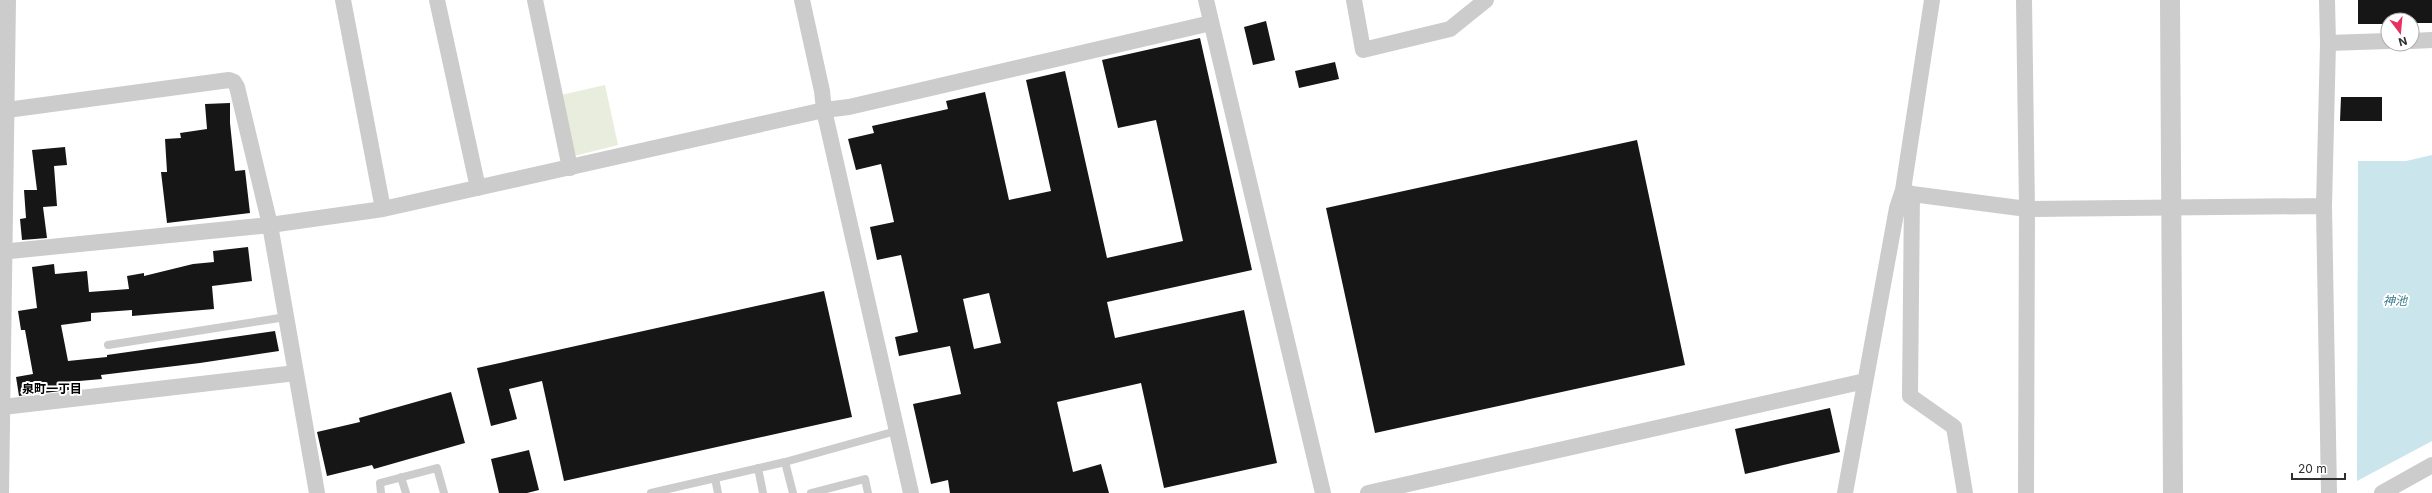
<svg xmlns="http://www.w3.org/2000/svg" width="2432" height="493" font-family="Inter,'Noto Sans JP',sans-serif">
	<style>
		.green { fill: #e8eddd }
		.water { fill: #cae5ec }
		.building { fill: #161616; fill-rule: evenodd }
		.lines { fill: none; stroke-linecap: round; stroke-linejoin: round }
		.service { stroke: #ccc; stroke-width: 8 }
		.minor { stroke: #ccc; stroke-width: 16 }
		.tertiary { stroke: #ccc; stroke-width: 20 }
		.labels { text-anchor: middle; stroke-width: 4; stroke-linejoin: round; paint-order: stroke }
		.water-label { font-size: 12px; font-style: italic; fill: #3a7b8c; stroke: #fff }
		.neighbourhood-label { font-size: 12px; font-weight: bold; fill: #000; stroke: #fff }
	</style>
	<rect width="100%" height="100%" fill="#fff"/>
	<path class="green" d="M605 85 618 145 574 156 561 95Z"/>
	<path class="water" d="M2432 155V441L2357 481 2358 161H2406Z"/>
	<path class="building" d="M2358 0H2432V23H2412V20H2388V24H2358Z
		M1266 21 1275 60 1253 65 1244 27Z
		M1200 38 1252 270 1107 302 1115 338 1244 310 1277 463 1164 488 1141 383 1057 402 1073 472 1101 464 1109 493H950L948 480 931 484 913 404 961 394 950 346 899 356 895 337 918 332 901 255 877 260 870 227 894 222 881 164 856 170 848 139 874 133 872 126 948 109 946 101 985 92 1009 200 1051 191 1026 80 1065 71 1107 258 1183 241 1156 120 1118 128 1102 60ZM989 293 1001 343 974 349 963 299Z
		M1335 62 1339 79 1299 88 1295 71Z
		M2341 97H2382V121H2340Z
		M230 103V123L235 171 245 170 250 213 167 223 161 172H167L165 139 181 138 180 133 207 129 205 104Z
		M1637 140 1685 365 1375 433 1326 208Z
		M65 147 67 165 54 166 57 206 43 207 47 238 22 240 20 219 26 218 24 190H37L32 150Z
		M248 247 252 281 212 286 214 309 132 316V310L91 313V321L61 325 68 361 107 357V355L275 331 279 351 200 363 101 375 102 379 68 382 69 390 19 396 16 377 33 374 25 330H21L18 311 37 308 32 267 54 264 55 274 87 271 89 292 129 289 127 276 144 273V276L193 264 214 262 213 251Z
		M824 291 852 417 564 481 542 381 509 389 517 419 491 426 477 368Z
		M451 392 465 443 374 469 372 465 327 476 317 432 360 422 359 418Z
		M1830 408 1840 452 1745 474 1735 429Z
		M529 450 539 490 527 493H499L491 459Z"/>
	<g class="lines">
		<path class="service" d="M108 345 286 317
			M785 462 793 493
			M758 468 763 493
			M401 477 406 493
			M715 478 718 493
			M381 493 380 483 437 468 444 493
			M651 493 785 462 896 431
			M811 493 865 479 868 493"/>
		<path class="minor" d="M343 0 383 209
			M437 0 478 188
			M535 0 570 168
			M802 0 822 91 824 110 911 493
			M1206 0 1323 493
			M1354 0 1363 50 1450 29 1486 0
			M2024 0 2027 209 2026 493
			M2327 0 2328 43 2324 206 2329 493
			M2412 41 2432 40
			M2328 43 2388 41
			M7 110 229 80 234 82 237 87 270 225 317 493
			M1903 190 1912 194 2027 209 2324 206
			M1912 194 1910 396 1954 427 1965 493
			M0 252 270 225 383 209 824 110 849 107 1211 23
			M3 407 296 373
			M1 493 8 0
			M1368 493 1865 381
			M1845 493 1897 208 1903 190 1932 0
			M2382 493 2432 465"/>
		<path class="tertiary" d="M2170 0 2173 493"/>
	</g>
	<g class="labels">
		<g class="water-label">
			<text x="2395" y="305">神池</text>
		</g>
		<g class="neighbourhood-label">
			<text x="52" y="393">泉町一丁目</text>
		</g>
	</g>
	<g transform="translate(2400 32) rotate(164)"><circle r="19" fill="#ffffff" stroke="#acacac"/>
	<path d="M0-3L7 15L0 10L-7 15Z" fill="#e63261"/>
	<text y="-6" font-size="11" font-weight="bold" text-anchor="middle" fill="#2f2f2f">N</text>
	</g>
	<path d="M2292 473v6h53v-6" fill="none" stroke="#2f2f2f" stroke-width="2"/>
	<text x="2298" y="473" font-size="12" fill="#2f2f2f" stroke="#ffffff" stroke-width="3" paint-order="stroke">20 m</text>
</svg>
